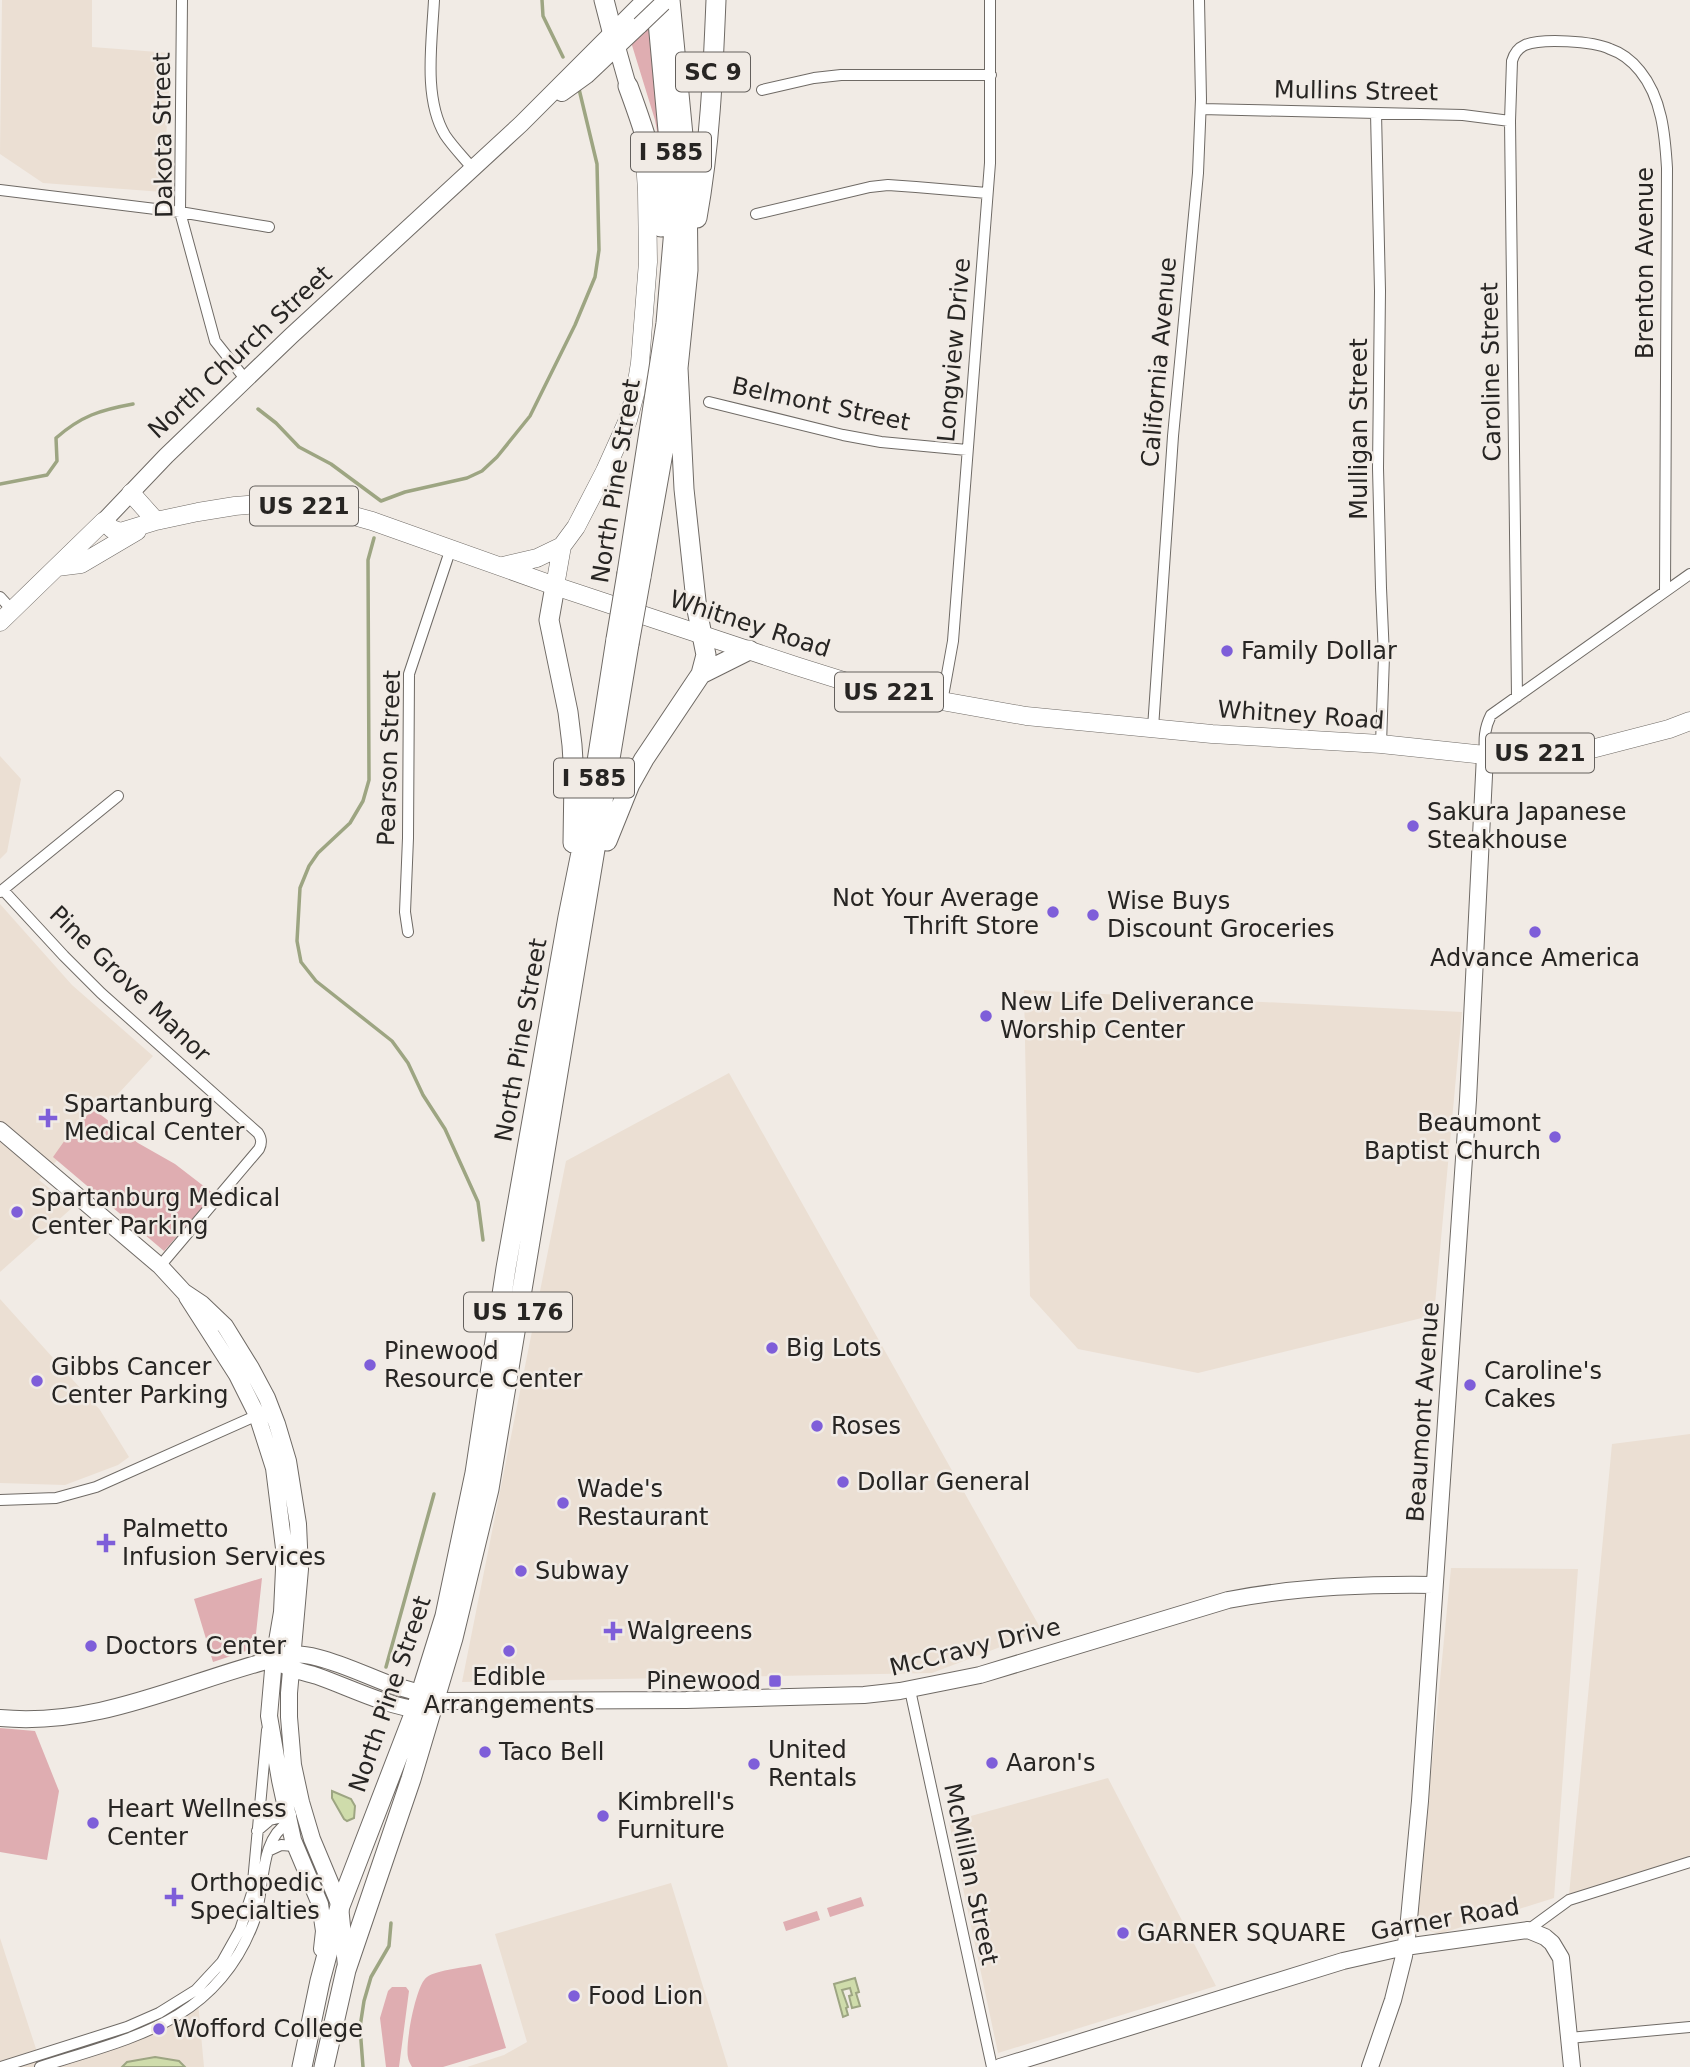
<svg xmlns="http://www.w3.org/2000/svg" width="1690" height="2067" font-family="'DejaVu Sans',sans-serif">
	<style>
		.built { fill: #ebdfd3 }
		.green { fill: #dfadb1 }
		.water { fill: #cfdcab; stroke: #9da582; stroke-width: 2 }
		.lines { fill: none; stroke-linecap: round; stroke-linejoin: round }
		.stream { stroke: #9da582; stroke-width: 3.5 }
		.street-casing { stroke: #6f6a65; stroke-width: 12 }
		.secondary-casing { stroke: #6f6a65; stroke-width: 18 }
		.primary-casing { stroke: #6f6a65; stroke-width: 19 }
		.highway-casing { stroke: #6f6a65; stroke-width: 21 }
		.street { stroke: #fff; stroke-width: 10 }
		.secondary { stroke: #fff; stroke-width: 16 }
		.primary { stroke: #fff; stroke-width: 18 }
		.highway { stroke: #fff; stroke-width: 19 }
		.secondary-bridge-casing { stroke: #6f6a65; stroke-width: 18; stroke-linecap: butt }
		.highway-bridge-casing { stroke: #6f6a65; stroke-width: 21; stroke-linecap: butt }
		.secondary-bridge { stroke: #fff; stroke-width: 16 }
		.highway-bridge { stroke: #fff; stroke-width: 19 }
		.poi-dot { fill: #7e5ed9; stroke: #f1ebe5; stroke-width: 2.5 }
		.labels { text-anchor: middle; stroke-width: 5; stroke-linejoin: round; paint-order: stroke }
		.shield { fill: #f1ebe5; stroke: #64605d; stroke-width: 2 }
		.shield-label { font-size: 23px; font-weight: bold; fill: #272523 }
		.street-label { font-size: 24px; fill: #272523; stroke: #f1ebe5 }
		.poi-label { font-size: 24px; fill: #272523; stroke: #f1ebe5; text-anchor: start }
	</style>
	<rect width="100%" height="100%" fill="#f1ebe5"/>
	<path class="built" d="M2 0H92V47L171 53 163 192 43 183 0 154Z
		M0 756 21 779 7 852 0 859Z
		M0 904 72 985 153 1056 39 1180 73 1207 0 1272Z
		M1024 990 1462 1012 1434 1315 1198 1373 1078 1349 1030 1296Z
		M729 1073 1042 1631 932 1673 462 1682 566 1161Z
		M0 1299 100 1410 129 1457 118 1465 65 1485 0 1483Z
		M1690 1434V1857L1569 1895 1612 1444Z
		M1451 1568 1578 1569 1554 1898 1439 1934 1416 1926Z
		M1108 1778 1216 1986 998 2053 949 1822Z
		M671 1883 728 2067H467L504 2055 527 2042 495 1934Z
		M0 1938 38 2055 198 2002 204 2067H0Z"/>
	<path class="green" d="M656 17 670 200 655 120 631 42Z
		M93 1109 138 1143 175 1164 214 1194 164 1251 53 1157 65 1140Z
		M262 1578 255 1643 249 1650 213 1662 194 1599Z
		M0 1728 35 1731 59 1791 47 1860 0 1852Z
		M861 1897 864 1906 830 1917 827 1908Z
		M817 1911 820 1920 786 1931 783 1922Z
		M481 1964 506 2048 443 2067H412C410 2063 408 2060 408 2057 405 2044 416 1984 427 1977 436 1970 469 1967 481 1964Z
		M392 1987H406L409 1991 399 2067H386L380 2018 388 1991Z"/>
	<path class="water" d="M332 1791 351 1799 355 1806 354 1818 347 1821 344 1819 332 1798Z
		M855 1978 859 1992 856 1993 860 2006 852 2008 849 1996 852 1995 850 1988 842 1990 848 2007 846 2008 848 2015 843 2017 834 1984Z
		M155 2057 179 2061 185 2067H122L127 2062Z"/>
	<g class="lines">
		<path class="stream" d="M542 0 543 16 563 57
			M258 409 276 423 299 447 331 464 381 501
			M0 484 47 475 57 461 56 438C81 416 100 410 133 404
			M381 501 405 492 467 478 482 471 497 457 530 416 575 325 595 277 599 250 597 164 579 89
			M374 538 368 560 369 780 363 801 350 823 318 853 309 866 300 888 297 941 301 962 316 981 392 1041 408 1063 423 1095 445 1129 478 1202 483 1240
			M386 1667 434 1494
			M363 2067 360 2027 364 2001 371 1977 389 1946 391 1923"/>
		<defs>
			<path id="street" d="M182 0 180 212 215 341 246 380
				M434 0C432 42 423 98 445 135 453 147 464 158 473 169
				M762 90 814 78 841 75H991
				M1201 109 1463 115 1510 121
				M1376 113 1380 291 1378 468 1381 588 1384 656 1381 744
				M0 190 180 212 269 227
				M756 214 870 187 888 185 916 187 987 193
				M709 402 843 435 881 442 967 450
				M0 597 12 610
				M1517 697 1510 121 1512 61C1514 54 1518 48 1525 45 1542 38 1593 41 1610 49 1622 53 1632 61 1640 71 1662 98 1665 135 1667 168L1665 591
				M942 702 953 641 990 163V0
				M1153 728 1173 436 1198 173 1201 99 1199 0
				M1485 755C1484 739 1484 729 1491 715L1690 574
				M3 890 64 956 101 993 258 1133C262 1139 262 1143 259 1149L160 1266
				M0 892 118 796
				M408 932 405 912 408 838 409 674 451 548
				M0 1500 56 1498 96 1487 260 1414
				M910 1690 992 2067
				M257 1831 270 1820 291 1815
				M268 1851 281 1845 295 1846
				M1528 1930 1569 1900 1690 1862
				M1569 2038 1690 2027
				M1 2067 127 2027 159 2013 196 1990 222 1962 240 1930 252 1893 267 1730
				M40 2067C130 2038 215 2023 253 1924 266 1892 257 1841 289 1822"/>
			<path id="secondary" d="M615 40 628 86
				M562 93 587 75 640 25
				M104 521 166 456 291 336 521 124 645 0
				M0 1130 160 1266 184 1292 202 1304 225 1326 251 1368 267 1398 277 1424 288 1461 298 1524 300 1569 289 1693V1717L293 1765 301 1802 312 1839 340 1906 346 1966
				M187 1297 237 1375 257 1415 274 1468 284 1548V1569L282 1612 274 1659 269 1716 280 1780 293 1840 320 1904 324 1931 322 1949
				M282 1664C293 1671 305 1672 317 1676 351 1688 385 1706 421 1710L425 1707
				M434 1701 686 1700 864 1695 900 1691 980 1675 1228 1600C1295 1587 1365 1584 1434 1585
				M0 1718C99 1727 181 1683 274 1659 304 1642 364 1676 395 1686 408 1690 419 1691 431 1699
				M1000 2067 1343 1961 1405 1947 1528 1930 1545 1937 1552 1943 1561 1958 1572 2067
				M1370 2067 1393 2000 1404 1956 1408 1930 1420 1801 1468 1100 1485 755"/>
			<path id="primary" d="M131 493 156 521
				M503 566 537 558 562 546
				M57 567 81 564 137 531
				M555 586 562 546 576 527 605 471 628 420 635 394 640 363 648 262 647 191 645 160
				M0 622 104 521 112 529 120 532 156 521 198 512 235 506 272 503 340 512 372 521 555 586 796 666 863 687 1026 716 1212 734 1381 744 1485 755 1584 751 1669 729 1690 721"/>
			<path id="highway" d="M604 0 612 31
				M628 86C645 132 661 178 661 227
				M697 218C710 146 713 74 716 0
				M627 573 666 323 674 229 672 174 656 0
				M641 577 678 368 688 270 687 177 670 0
				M555 586 549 620 568 712 572 745 574 777 573 843
				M701 674 749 650
				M607 841 630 784 644 759 701 674 706 655 697 610 684 489 678 368
				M302 2067 320 1981 340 1906 416 1709 445 1616 475 1473 506 1268 568 917 589 813 616 639
				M324 2067 346 1970 411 1779 453 1638 489 1489 629 644"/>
		</defs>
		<use href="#street" class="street-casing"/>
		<use href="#secondary" class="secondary-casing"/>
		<use href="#primary" class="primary-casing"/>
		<use href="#highway" class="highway-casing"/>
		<use href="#street" class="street"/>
		<use href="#secondary" class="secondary"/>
		<use href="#primary" class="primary"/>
		<use href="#highway" class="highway"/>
		<defs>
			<path id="secondary-bridge" d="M640 25 663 3"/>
			<path id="highway-bridge" d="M616 639 627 573
				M629 644 641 577"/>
		</defs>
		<use href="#secondary-bridge" class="secondary-bridge-casing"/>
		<use href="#highway-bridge" class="highway-bridge-casing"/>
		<use href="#secondary-bridge" class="secondary-bridge"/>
		<use href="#highway-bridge" class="highway-bridge"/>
	</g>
	<g class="poi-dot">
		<circle cx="1227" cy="651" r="7"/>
		<circle cx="1413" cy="826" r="7"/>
		<circle cx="1053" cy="912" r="7"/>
		<circle cx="1093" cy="915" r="7"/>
		<circle cx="1535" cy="932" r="7"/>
		<circle cx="986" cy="1016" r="7"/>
		<path d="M44.5 1107.5h7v7h7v7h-7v7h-7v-7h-7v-7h7z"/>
		<circle cx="1555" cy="1137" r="7"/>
		<circle cx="17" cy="1212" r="7"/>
		<circle cx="772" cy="1348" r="7"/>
		<circle cx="370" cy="1365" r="7"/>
		<circle cx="37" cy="1381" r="7"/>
		<circle cx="1470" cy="1385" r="7"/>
		<circle cx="817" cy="1426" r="7"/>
		<circle cx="843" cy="1482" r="7"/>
		<circle cx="563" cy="1503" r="7"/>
		<path d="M102.5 1532.5h7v7h7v7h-7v7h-7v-7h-7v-7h7z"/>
		<circle cx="521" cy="1571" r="7"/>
		<path d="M609.5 1620.5h7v7h7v7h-7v7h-7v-7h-7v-7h7z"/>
		<circle cx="91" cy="1646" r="7"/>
		<circle cx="509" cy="1651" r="7"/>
		<rect x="768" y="1674" width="14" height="14" rx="3.5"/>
		<circle cx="485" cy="1752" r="7"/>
		<circle cx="992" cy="1763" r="7"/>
		<circle cx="754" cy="1764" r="7"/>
		<circle cx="603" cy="1816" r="7"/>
		<circle cx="93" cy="1823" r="7"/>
		<path d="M170.5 1886.5h7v7h7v7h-7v7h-7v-7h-7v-7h7z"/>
		<circle cx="1123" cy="1933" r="7"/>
		<circle cx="574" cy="1996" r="7"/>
		<circle cx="159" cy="2029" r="7"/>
	</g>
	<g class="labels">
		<g class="shield">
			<rect x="676" y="52.5" width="74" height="39" rx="5"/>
			<rect x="631" y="132.5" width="80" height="39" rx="5"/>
			<rect x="250" y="486.5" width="108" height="39" rx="5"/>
			<rect x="835" y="672.5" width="108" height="39" rx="5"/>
			<rect x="1486" y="733.5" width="108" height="39" rx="5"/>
			<rect x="554" y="758.5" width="80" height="39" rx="5"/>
			<rect x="464" y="1292.5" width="108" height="39" rx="5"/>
		</g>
		<g class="shield-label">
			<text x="713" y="80">SC 9</text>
			<text x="671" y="160">I 585</text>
			<text x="304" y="514">US 221</text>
			<text x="889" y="700">US 221</text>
			<text x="1540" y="761">US 221</text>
			<text x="594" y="786">I 585</text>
			<text x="518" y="1320">US 176</text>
		</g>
		<g class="street-label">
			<text transform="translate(1356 91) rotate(1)" y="8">Mullins Street</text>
			<text transform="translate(163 135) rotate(-91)" y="8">Dakota Street</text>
			<text transform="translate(1645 263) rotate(-90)" y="8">Brenton Avenue</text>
			<text transform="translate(954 350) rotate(-85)" y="8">Longview Drive</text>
			<text transform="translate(240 352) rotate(-43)" y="8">North Church Street</text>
			<text transform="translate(1159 362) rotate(-85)" y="8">California Avenue</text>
			<text transform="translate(1491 372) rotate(-91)" y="8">Caroline Street</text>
			<text transform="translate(821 404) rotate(12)" y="8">Belmont Street</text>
			<text transform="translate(1359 429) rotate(-90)" y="8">Mulligan Street</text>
			<text transform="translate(616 481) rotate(-81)" y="8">North Pine Street</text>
			<text transform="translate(750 624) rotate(18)" y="8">Whitney Road</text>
			<text transform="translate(1301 715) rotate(4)" y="8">Whitney Road</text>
			<text transform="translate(389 758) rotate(-88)" y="8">Pearson Street</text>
			<text transform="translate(130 984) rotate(44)" y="8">Pine Grove Manor</text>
			<text transform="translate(521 1040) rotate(-80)" y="8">North Pine Street</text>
			<text transform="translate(1423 1412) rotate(-86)" y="8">Beaumont Avenue</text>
			<text transform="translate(975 1647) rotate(-14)" y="8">McCravy Drive</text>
			<text transform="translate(390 1694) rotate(-71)" y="8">North Pine Street</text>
			<text transform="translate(971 1874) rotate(78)" y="8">McMillan Street</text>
			<text transform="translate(1445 1919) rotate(-10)" y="8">Garner Road</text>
		</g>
		<g class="poi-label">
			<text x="1241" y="659">Family Dollar</text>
			<text x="1427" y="820">Sakura Japanese<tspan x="1427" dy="28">Steakhouse</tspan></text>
			<text x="1039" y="906" text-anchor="end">Not Your Average<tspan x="1039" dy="28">Thrift Store</tspan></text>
			<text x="1107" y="909">Wise Buys<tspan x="1107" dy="28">Discount Groceries</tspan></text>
			<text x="1535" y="966" text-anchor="middle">Advance America</text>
			<text x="1000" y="1010">New Life Deliverance<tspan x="1000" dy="28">Worship Center</tspan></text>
			<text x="64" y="1112">Spartanburg<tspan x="64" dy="28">Medical Center</tspan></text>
			<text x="1541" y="1131" text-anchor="end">Beaumont<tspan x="1541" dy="28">Baptist Church</tspan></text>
			<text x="31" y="1206">Spartanburg Medical<tspan x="31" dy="28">Center Parking</tspan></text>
			<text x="786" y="1356">Big Lots</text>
			<text x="384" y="1359">Pinewood<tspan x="384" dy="28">Resource Center</tspan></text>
			<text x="51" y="1375">Gibbs Cancer<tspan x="51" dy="28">Center Parking</tspan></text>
			<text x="1484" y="1379">Caroline's<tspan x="1484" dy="28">Cakes</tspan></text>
			<text x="831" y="1434">Roses</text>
			<text x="857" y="1490">Dollar General</text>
			<text x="577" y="1497">Wade's<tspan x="577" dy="28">Restaurant</tspan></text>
			<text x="122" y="1537">Palmetto<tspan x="122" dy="28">Infusion Services</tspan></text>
			<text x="535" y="1579">Subway</text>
			<text x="627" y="1639">Walgreens</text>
			<text x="105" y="1654">Doctors Center</text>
			<text x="509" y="1685" text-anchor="middle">Edible<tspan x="509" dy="28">Arrangements</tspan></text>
			<text x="761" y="1689" text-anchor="end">Pinewood</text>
			<text x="768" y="1758">United<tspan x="768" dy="28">Rentals</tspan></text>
			<text x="499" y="1760">Taco Bell</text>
			<text x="1006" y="1771">Aaron's</text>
			<text x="617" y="1810">Kimbrell's<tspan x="617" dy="28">Furniture</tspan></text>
			<text x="107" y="1817">Heart Wellness<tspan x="107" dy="28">Center</tspan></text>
			<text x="190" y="1891">Orthopedic<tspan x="190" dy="28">Specialties</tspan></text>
			<text x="1137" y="1941">GARNER SQUARE</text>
			<text x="588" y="2004">Food Lion</text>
			<text x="173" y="2037">Wofford College</text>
		</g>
	</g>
</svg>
